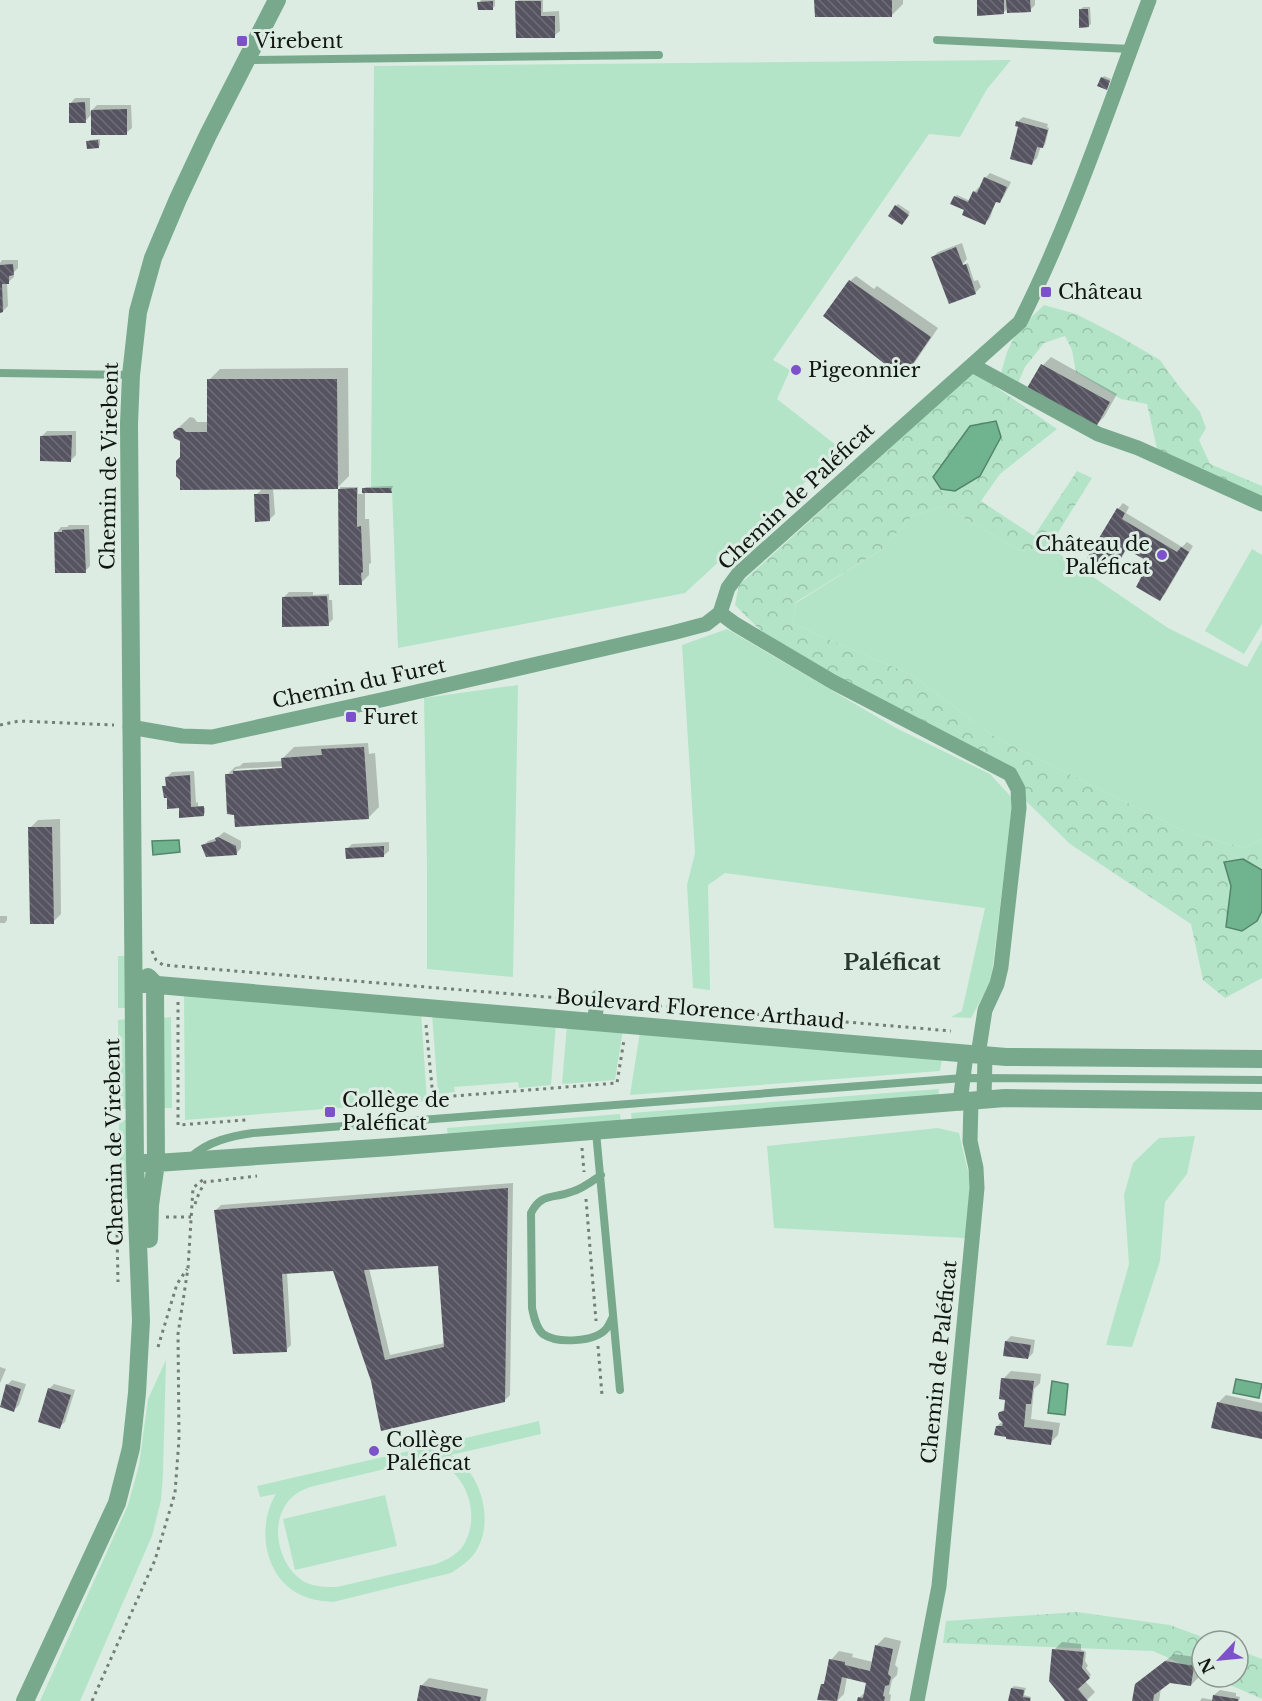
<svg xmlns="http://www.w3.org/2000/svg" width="1262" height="1701" font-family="'Libre Baskerville',serif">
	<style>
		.grass { fill: #b3e4c8; fill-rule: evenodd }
		.forest { fill: url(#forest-crowns) }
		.water { fill: #6fb48f; stroke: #53856a; stroke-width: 1.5 }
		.shadow { fill: #0003; fill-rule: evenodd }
		.building { fill: url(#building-back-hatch); fill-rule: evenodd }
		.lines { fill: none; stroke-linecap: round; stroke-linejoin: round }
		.path { stroke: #747e78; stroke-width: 3; stroke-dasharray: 3 4.5; stroke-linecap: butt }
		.service { stroke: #78a98d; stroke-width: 8 }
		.minor { stroke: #78a98d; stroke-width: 15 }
		.tertiary { stroke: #78a98d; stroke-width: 18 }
		.poi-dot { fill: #7d51ca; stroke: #dcece2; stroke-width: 2 }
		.labels { text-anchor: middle; stroke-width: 6; stroke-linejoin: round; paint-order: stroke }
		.poi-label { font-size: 20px; fill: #111613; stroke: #dcece2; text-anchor: start }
		.street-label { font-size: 20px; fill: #111613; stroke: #dcece2 }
		.quarter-label { font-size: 22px; font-weight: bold; fill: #2a372f; stroke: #dcece2 }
	</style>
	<defs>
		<pattern id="forest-crowns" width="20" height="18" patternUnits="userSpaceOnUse" patternTransform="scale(1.5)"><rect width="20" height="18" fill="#b3e4c8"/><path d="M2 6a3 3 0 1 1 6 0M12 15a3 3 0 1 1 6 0" fill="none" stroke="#99c3ab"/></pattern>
		<pattern id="building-back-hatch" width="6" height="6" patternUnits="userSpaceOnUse" patternTransform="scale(1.5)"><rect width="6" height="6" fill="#575461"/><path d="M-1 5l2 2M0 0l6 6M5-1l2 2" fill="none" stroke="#6f6d77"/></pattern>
	</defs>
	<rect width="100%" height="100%" fill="#dcece2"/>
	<path class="grass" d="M1011 60 987 89 960 137 929 134 773 360 790 370 777 399 841 449 685 593 398 648 392 489H371L374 66Z
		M944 506 1020 551 1049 547 1168 628 1247 667 1262 640V839L1244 848 1186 832 995 737 910 674 793 624 796 603 881 550 912 516Z
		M1252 549 1262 555V624L1244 654 1205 631Z
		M727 629 896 728 990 774 1013 799 991 981 971 1018 951 1017 962 1011 985 908 725 873 708 885 710 990 693 988 687 885 695 853 682 645Z
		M518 685 513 977 427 969V866L424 698Z
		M118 956H126V1008H118Z
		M184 992 421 1012 427 1101 185 1120Z
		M432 1014 556 1024 551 1085 519 1088 518 1082 454 1087 455 1092 438 1094Z
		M171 1017 172 1108H164L163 1018Z
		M126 1019 127 1109H119L118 1020Z
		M567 1025 623 1030 615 1080 562 1084Z
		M640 1032 942 1059 940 1071 630 1095Z
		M939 1089 938 1099 632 1123 631 1113Z
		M620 1114 621 1124 448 1137 447 1128Z
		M119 1120H127L128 1199H120Z
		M938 1128 959 1133 971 1184 965 1238 774 1228 767 1146Z
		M1195 1136 1187 1174 1165 1202 1160 1261 1132 1347 1106 1345 1129 1264 1124 1195 1133 1163 1159 1138Z
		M166 1360 163 1474 161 1500 152 1536 80 1701H40L128 1505 139 1465 148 1399Z
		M539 1421 541 1434 451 1455C481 1472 495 1521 476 1551 470 1561 460 1567 451 1573L333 1602C322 1601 311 1600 301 1595 264 1578 256 1526 276 1494L260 1497 257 1486ZM418 1461C426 1461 434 1461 441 1464 470 1478 480 1520 463 1546 457 1555 446 1560 436 1564L337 1587C327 1587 315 1587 305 1582 280 1568 269 1527 287 1503 293 1494 303 1489 314 1486Z
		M385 1495 397 1546 295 1570 283 1519Z"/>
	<path class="forest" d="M1044 305 1076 314 1117 335 1160 360 1178 385 1200 412 1206 428 1199 440 1210 464 1262 486V496L1157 449 1147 404 1121 399 1076 372 1072 350 1065 336 1044 343 1025 367 1018 383 1001 373 1007 352 1017 331Z
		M974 372 1057 429 1000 474 981 501 1034 536 1077 471 1092 478 1049 547 1020 551 944 506 912 516 881 550 796 602 793 624 910 674 995 737 1186 832 1244 848 1262 839V871L1243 859 1224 862 1231 886 1226 927 1257 921 1262 911V978L1225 998 1203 980 1191 924 1070 844 1026 801 1016 771 838 680 760 630 735 605 739 585Z
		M1077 1612 1170 1625 1213 1641H1202V1673L1153 1651 943 1643 946 1621Z
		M1238 1650 1262 1659V1699L1212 1677H1238Z"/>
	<path class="water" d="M996 421 1001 437 980 476 955 491 941 489 933 477 970 426Z
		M179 840 180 852 153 855 152 841Z
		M1243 859 1262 870V911L1257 921 1242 931 1226 927 1231 886 1224 862Z
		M1236 1379 1262 1384 1259 1398 1233 1393Z
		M1052 1381 1068 1384 1065 1415 1048 1413Z"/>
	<path class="shadow" d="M481 0H495V6L493 8 479 3Z
		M518 0H543V12L559 11 560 31 554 36 517 2Z
		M816 0H903V4L892 15Z
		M978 0H1035V5L1030 10 1008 8 1004 12Z
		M1083 7H1090L1091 24 1088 26 1081 9Z
		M1104 76 1111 79 1106 88 1102 78Z
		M75 98H90V112L97 105H131L132 128 126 133 92 114 85 121 70 104Z
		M1023 117 1048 124 1047 127 1049 128 1045 145 1041 146 1037 158 1032 163 1017 122Z
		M100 139V145L98 147 88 142 90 140Z
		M990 173 1011 182 1004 196 999 202 996 200 990 218 985 223 966 209 955 197 957 195 970 201 974 192 979 187 981 188 985 178Z
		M898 204 910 212 904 221 896 206Z
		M962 243 967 259 960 267 968 263 974 281 978 280 981 287 976 292 950 302 933 257 938 252Z
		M2 260H18V268L13 273 14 277 7 283 8 306 3 311H0V263Z
		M856 276 874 289 877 286 938 328 911 368 903 376 850 281Z
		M1051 357 1117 394 1104 417 1096 425 1043 365Z
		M348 368 349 476 338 487 273 488 275 514 270 519 256 495 263 488 181 458 180 440 175 431 190 417 194 418 197 422H209V380L220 369Z
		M47 431H76V455L71 460 42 436Z
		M393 486 391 491 365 492V519H369L371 563 369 564V575L361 583H340V487H338H358V494H363V489L366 487Z
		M1123 503 1129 507 1126 513 1182 547 1187 542 1193 546 1165 594 1160 600 1151 562 1127 548 1117 566 1112 571 1089 558 1118 509Z
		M69 525H89L90 566 85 571 56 533 61 527H67Z
		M289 592H313V595L329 594V600H332L333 619 328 624 284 597Z
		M368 743 369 754 375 753 379 807 368 818 235 813 227 775 235 767 240 766 243 763 283 761V758L294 747ZM289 766V769L233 772 236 769Z
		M194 771 196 803 198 802V808H205V813L203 815 180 806 168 797 164 787 167 784V777L172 772Z
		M60 819 61 914 53 922 30 828 38 820Z
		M224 832 241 841V848L236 854 203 846 208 841 217 838Z
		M389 842V851L383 856 347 849 352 844Z
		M0 916H7V920L5 923H0Z
		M513 1183 510 1395 505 1400 373 1381 334 1269 287 1272 291 1345 286 1350 216 1210 221 1205ZM440 1264 445 1343 390 1355 369 1268Z
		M1011 1336 1035 1340 1033 1353 1028 1358 1006 1341Z
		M0 1367 6 1369 0 1383Z
		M1011 1371 1041 1374 1040 1383 1034 1389 1031 1419 1060 1423 1058 1435 1050 1443 997 1426 1003 1421 1000 1413 1005 1408 1006 1399 1003 1379Z
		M12 1380 26 1384 19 1405 14 1410 7 1385Z
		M54 1384 75 1390 65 1422 59 1427 49 1389Z
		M1226 1395 1262 1403V1437L1218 1403Z
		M885 1637 901 1641 895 1665 898 1668 897 1675 892 1680 889 1694 891 1695 890 1701H858L859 1698 866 1691 868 1681 847 1677 844 1694 837 1701 819 1699 831 1660 839 1651 853 1654 852 1657 873 1662 877 1645Z
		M1062 1642 1081 1644V1650L1085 1651 1086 1653 1085 1661 1088 1666 1086 1668 1091 1675 1085 1681 1095 1692 1086 1701H1065L1054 1650Z
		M1174 1654 1202 1658 1199 1677 1191 1685 1170 1682 1161 1688 1159 1701H1134L1145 1677Z
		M429 1678 488 1689 486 1701H418L421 1686Z
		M1014 1686 1026 1688 1024 1695 1031 1697V1701H1009L1012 1688Z
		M1220 1690 1236 1693V1696L1240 1697 1239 1701H1200L1202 1698 1214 1700V1695Z"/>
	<path class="building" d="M814 0H892V17H815Z
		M977 0H1004V14L977 16Z
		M1006 0H1030L1031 12 1007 13Z
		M493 1V10H478L477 2Z
		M515 1H541V16H555V38H516Z
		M1079 9H1088L1089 27 1079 28Z
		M1101 77 1110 81 1107 90 1097 86Z
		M85 102 86 123H69V103Z
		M127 109V135H91V110Z
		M1016 121 1048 130 1043 148 1037 147 1032 165 1010 159 1018 127 1015 126Z
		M98 140 99 148 87 149 86 141Z
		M984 177 1007 187 1000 203 996 202 985 225 962 215 964 210 950 204 954 196 968 202 973 191 977 193Z
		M895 205 909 215 902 225 888 216Z
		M956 247 963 265 966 264 976 294 949 304 931 257Z
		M13 264 14 275 9 276V284H2L3 312 0 313V265Z
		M849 280 931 337 903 378 823 316Z
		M796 363 803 369 797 376 790 370Z
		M1041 364 1110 402 1096 427 1027 388Z
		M207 379H337L338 489 180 490V480L176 476V461L180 457V441L174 438 173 432 178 428H182L186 432H207Z
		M72 435 71 462 40 461V436Z
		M357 488V527L361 526 363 572 361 573 362 585H339L338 489Z
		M362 488H391L392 493H362Z
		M254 494H269L270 521 255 522Z
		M1117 508 1125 513 1122 519 1177 552 1181 547 1189 552 1160 601 1136 587 1149 562 1126 549 1112 573 1087 558Z
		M84 529 86 573H55L54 532H62V530Z
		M327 596 329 626 282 627V597Z
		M364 747 369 819 235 827 234 815 227 814 225 774H233V771L282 768 281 758 322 755 321 749Z
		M190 775 191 807 204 806V816L179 818V808L167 809V798H164L162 786H166L165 777Z
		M28 827H52L54 924H30Z
		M218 837 236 846 237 855 206 857 201 845 216 841 215 838Z
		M384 846V857L346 859 345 848Z
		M508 1188 505 1402 381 1431 371 1381 333 1271 282 1274 287 1352 233 1354 214 1210ZM438 1266 444 1347 385 1360 364 1270Z
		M1005 1341 1031 1345 1028 1359 1003 1356Z
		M1001 1378 1034 1381 1031 1404H1026L1024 1427 1053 1430 1051 1445 1006 1439V1437L994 1435 996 1426H1002L1003 1423 999 1419 998 1414 999 1412 1004 1411 1005 1400 999 1399Z
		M6 1384 21 1389 14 1412 0 1407Z
		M48 1388 71 1395 60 1429 38 1422Z
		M1217 1402 1262 1412V1439L1211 1428Z
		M875 1645 893 1649 888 1674 891 1677 889 1685 885 1686 883 1696 885 1697 884 1701H857L858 1697 863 1698 866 1683 842 1677 837 1701 817 1700 821 1684H824L829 1659 845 1662V1665L870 1671Z
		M1052 1649 1084 1652 1082 1668 1090 1678 1078 1689 1088 1701H1065L1049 1681Z
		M1165 1661 1194 1666 1191 1686 1170 1683 1154 1695 1153 1701H1132L1135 1684Z
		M420 1685 481 1697 480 1701H417Z
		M1011 1688 1024 1690 1023 1697 1030 1698V1701H1008Z
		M1213 1695 1238 1699V1701H1212Z"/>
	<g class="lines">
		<path class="path" d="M0 725 19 721 114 725
			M152 951 156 960 163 965 583 1000
			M178 1002V1125L246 1120
			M614 1002 951 1031
			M426 1025 434 1108
			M442 1107 441 1097 617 1083 624 1040
			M582 1148 584 1172
			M116 1182 118 1282
			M586 1199 596 1321
			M195 1204 199 1193 205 1182 257 1176
			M166 1217H191
			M598 1346 602 1395
			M158 1347 177 1284 187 1269
			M92 1701 155 1560 175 1493 179 1439 178 1334 188 1268 193 1188 206 1177"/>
		<path class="service" d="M937 40 1131 49
			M247 60 659 55
			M0 373 131 375
			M596 1132 620 1390
			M191 1157C208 1141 232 1136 253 1133L963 1078 1262 1080
			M601 1175C591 1182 582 1189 571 1192 552 1199 541 1193 531 1213L532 1308C534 1317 536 1328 543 1334 557 1344 595 1342 606 1329 609 1326 611 1320 613 1317"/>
		<path class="minor" d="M972 365 1098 434 1138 448 1262 504
			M720 613 728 588 739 573 1020 322C1072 219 1108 108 1149 0
			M720 613 735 624 833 682 1010 774 1018 789 1019 808 1001 967 997 984 985 1010 978 1055
			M130 727 182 736 212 737 390 698 672 633 706 624 720 613
			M594 1023 598 997
			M984 1100 985 1056
			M960 1103 966 1054
			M917 1701 939 1586 977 1188 976 1168 970 1141 971 1101"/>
		<path class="tertiary" d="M148 977 155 984 156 1163 150 1205 149 1239
			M134 983 1006 1057 1262 1059
			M135 1163H156L391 1147 1005 1098 1262 1101
			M25 1701 117 1503 131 1448 137 1393 141 1321 135 1163 129 424 131 375 138 312 153 258 178 199 208 135 277 0"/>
	</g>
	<g class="poi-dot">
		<rect x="236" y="35" width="12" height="12" rx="3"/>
		<rect x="1040" y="286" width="12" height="12" rx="3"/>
		<circle cx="796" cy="370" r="6"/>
		<circle cx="1162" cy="555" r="6"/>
		<rect x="345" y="711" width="12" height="12" rx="3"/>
		<rect x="324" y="1106" width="12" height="12" rx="3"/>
		<circle cx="374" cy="1451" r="6"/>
	</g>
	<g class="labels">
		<g class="poi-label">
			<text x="254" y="48">Virebent</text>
			<text x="1058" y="299">Château</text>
			<text x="808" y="377">Pigeonnier</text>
			<text x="1150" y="551" text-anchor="end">Château de<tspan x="1150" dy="23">Paléficat</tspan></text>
			<text x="363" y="724">Furet</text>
			<text x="342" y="1107">Collège de<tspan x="342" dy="23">Paléficat</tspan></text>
			<text x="386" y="1447">Collège<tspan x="386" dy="23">Paléficat</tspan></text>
		</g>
		<g class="street-label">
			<text transform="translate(109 466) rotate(-89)" y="7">Chemin de Virebent</text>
			<text transform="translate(796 496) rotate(-43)" y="7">Chemin de Paléficat</text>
			<text transform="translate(359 683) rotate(-12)" y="7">Chemin du Furet</text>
			<text transform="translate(700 1009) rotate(5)" y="7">Boulevard Florence Arthaud</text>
			<text transform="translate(114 1142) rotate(-91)" y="7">Chemin de Virebent</text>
			<text transform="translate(939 1362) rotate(-84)" y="7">Chemin de Paléficat</text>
		</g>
		<g class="quarter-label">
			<text x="892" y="970">Paléficat</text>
		</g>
	</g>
	<g transform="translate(1220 1659) rotate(244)"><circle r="28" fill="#dcece2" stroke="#8b968f" stroke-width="1.5"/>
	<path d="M0-4.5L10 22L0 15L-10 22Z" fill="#7d51ca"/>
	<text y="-9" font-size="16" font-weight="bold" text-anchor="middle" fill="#111613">N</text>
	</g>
</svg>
